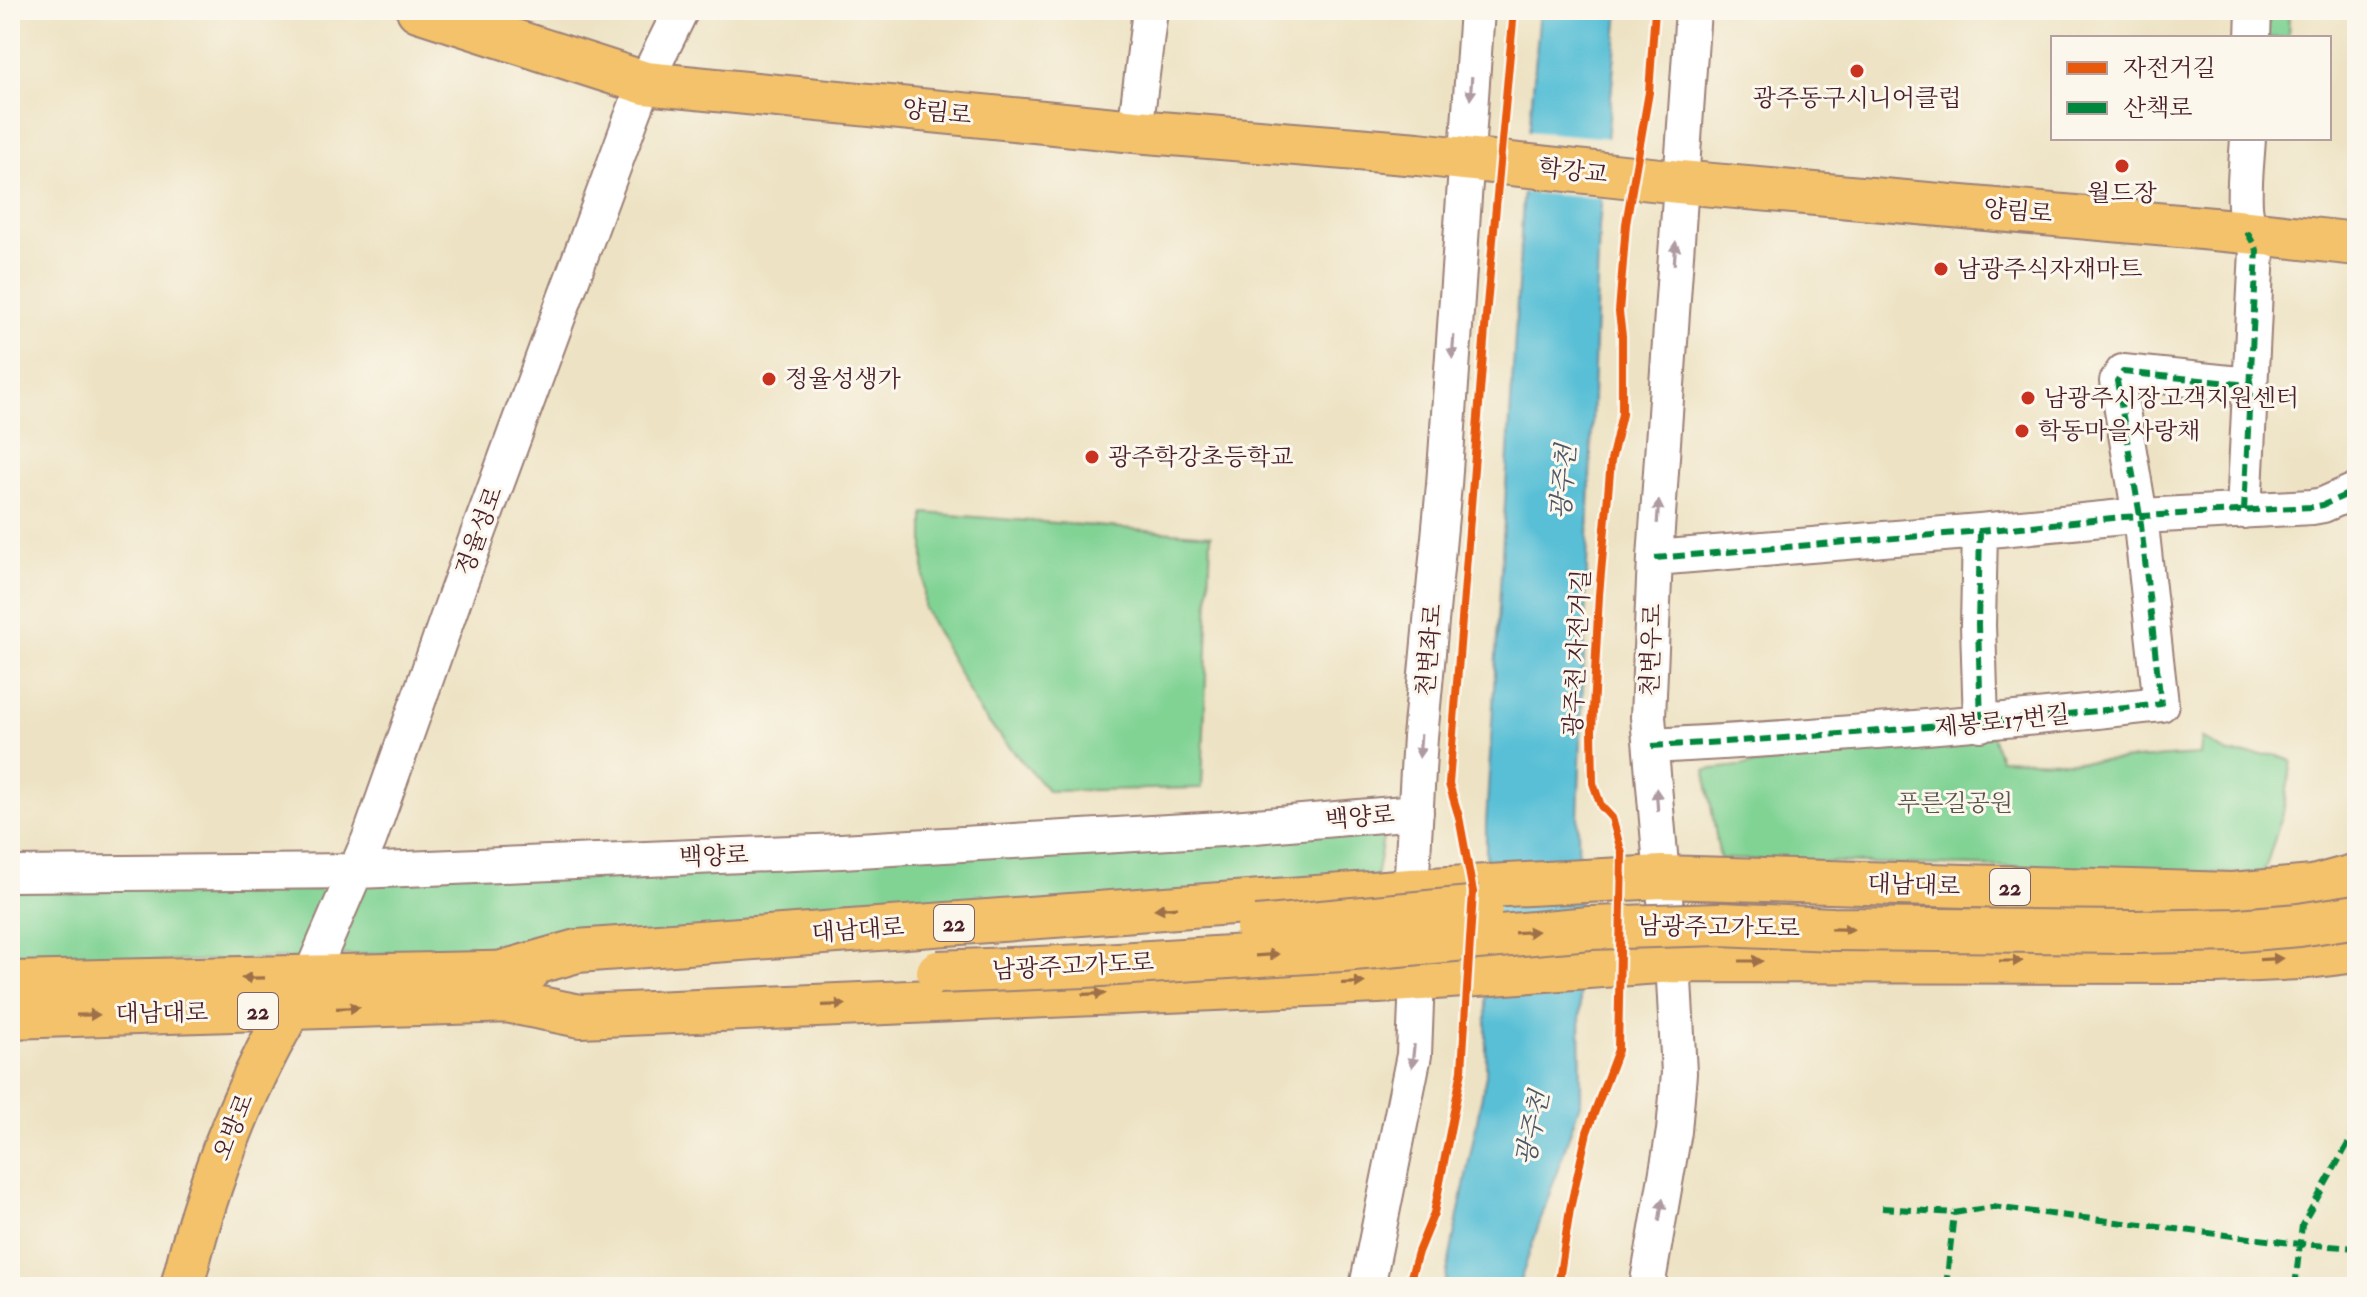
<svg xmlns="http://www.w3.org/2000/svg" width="2367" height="1297" font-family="'IM FELL Double Pica','Noto Serif KR',serif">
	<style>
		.green { fill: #81d394; stroke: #667960; stroke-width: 2 }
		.water { fill: #58bfd6; stroke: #516f80; stroke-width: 2 }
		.pier { fill: #ede2c3 }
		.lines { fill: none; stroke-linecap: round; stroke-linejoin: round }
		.minor-casing { stroke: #9c8077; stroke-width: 38 }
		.major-casing { stroke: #9c8077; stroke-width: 46 }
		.minor { stroke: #fff; stroke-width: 34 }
		.major { stroke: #f3c26a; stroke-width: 42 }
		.major-bridge-casing { stroke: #9c8077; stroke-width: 46; stroke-linecap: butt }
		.major-bridge { stroke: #f3c26a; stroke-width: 42 }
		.quiet { stroke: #00873e; stroke-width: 6; stroke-dasharray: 12 6; stroke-linecap: butt }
		.cycleway-casing { stroke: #fbf7ec; stroke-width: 13 }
		.cycleway { stroke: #e8590c; stroke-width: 8 }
		.oneway { fill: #ae9aa0 }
		.oneway2 { fill: #9e704a }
		.poi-dot { fill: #c8321e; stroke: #fbf7ec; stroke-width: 3 }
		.labels { text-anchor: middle; stroke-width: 6; stroke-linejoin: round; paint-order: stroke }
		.shield { fill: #fbf7ec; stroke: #7f6065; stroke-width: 2 }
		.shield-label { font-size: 22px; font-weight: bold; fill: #4a1f2b }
		.poi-label { font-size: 24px; fill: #4a1f2b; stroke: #fbf7ec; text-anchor: start }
		.street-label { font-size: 24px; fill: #4a1f2b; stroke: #fbf7ec }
		.park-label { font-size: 24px; fill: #5a554a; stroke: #fbf7ec }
		.water-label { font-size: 26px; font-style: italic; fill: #4f5767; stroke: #fbf7ec }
	</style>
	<rect width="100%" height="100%" fill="#fbf7ec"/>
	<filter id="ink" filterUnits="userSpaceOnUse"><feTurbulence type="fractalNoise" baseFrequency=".0125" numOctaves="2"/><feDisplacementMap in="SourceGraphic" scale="16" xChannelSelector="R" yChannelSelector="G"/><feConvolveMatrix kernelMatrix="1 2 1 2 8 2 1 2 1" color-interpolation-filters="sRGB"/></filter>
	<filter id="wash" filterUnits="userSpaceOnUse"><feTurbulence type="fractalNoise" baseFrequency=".006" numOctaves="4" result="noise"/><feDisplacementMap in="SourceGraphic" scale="32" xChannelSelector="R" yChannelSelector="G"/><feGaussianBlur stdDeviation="1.8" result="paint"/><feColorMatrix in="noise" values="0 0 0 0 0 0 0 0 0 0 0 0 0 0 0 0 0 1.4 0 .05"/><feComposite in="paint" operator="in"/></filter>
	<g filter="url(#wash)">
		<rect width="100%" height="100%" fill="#ede2c3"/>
		<path class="green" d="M2268 10H2289L2288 38H2267Z
			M924 513 1211 535 1202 788 1048 791 980 713 924 608Z
			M1992 736 2000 759 2085 762 2200 755 2202 738 2228 754 2275 755 2292 761 2283 813 2265 869 2259 874 1720 859 1705 770Z
			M1387 815 1376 878 832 927 300 958 10 966V886Z"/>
		<path class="water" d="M1540 10H1619L1599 226 1578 821 1581 1100 1518 1287H1444L1486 1075V824L1523 201Z"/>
		<path class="pier" d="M1525 131 1611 138 1606 199 1520 192Z"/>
	</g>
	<g filter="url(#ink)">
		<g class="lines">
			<defs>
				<path id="minor" d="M2253 38 2254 10
					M1135 131 1150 10
					M2244 511 2257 250C2238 215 2246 177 2248 138
					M1980 531 1978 625 1981 724
					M1655 558 1980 531 2123 517 2312 507 2323 505 2357 490
					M1652 746C1822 737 1992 723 2161 704L2140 516 2117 381 2123 372 2249 385
					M10 874 357 871 841 851 1221 829 1416 812
					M310 977 369 840 457 591 630 122 645 83 681 10
					M1367 1287 1414 1055 1417 978 1411 890 1420 737 1444 485 1477 10
					M1647 1287 1674 1131 1679 1073 1673 961 1662 877 1648 717 1655 558 1693 10"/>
				<path id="major" d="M418 10 645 83 1135 131 1418 154 1679 182 2247 232 2357 244
					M499 973 577 951 1411 890 1662 877 2232 894 2313 887 2357 875
					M10 983 528 972
					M506 1001 580 1016 1378 982 1673 961 2216 962 2300 958 2357 951
					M10 1017 514 1001
					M182 1287C207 1181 245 1082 302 989"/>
			</defs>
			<use href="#minor" class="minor-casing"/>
			<use href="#major" class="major-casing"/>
			<use href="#minor" class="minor"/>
			<use href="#major" class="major"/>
			<defs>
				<path id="major-bridge" d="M1257 928 1481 907
					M938 972 1085 966 1342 950 1590 928 1720 924 1833 929 2133 932 2239 930 2299 925 2357 916"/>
			</defs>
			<use href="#major-bridge" class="major-bridge-casing"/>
			<use href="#major-bridge" class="major-bridge"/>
			<path class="quiet" d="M2244 511 2257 250 2247 232
				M1980 531 1978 625 1981 724
				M1655 558 1980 531 2123 517 2312 507 2323 505 2357 490
				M1652 746C1822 737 1992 723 2161 704L2140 516 2117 381 2123 372 2249 385
				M1882 1208 1954 1213 1992 1207 2300 1244 2357 1248
				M1946 1287 1954 1213
				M2295 1287 2302 1225 2357 1128"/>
			<defs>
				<path id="cycleway" d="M1408 1287 1418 1252 1434 1213 1462 1070 1473 892 1459 817 1449 784 1486 316 1514 10
					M1558 1287 1570 1209 1587 1132 1618 1050 1622 854 1612 818 1601 806 1593 783 1592 730 1599 595 1611 461 1622 414V336L1619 312 1626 224 1649 92 1655 10"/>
			</defs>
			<use href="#cycleway" class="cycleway-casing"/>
			<use href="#cycleway" class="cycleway"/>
		</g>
		<defs><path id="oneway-solid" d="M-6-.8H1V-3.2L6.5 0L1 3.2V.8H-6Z" transform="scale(2)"/></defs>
		<g class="oneway">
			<use href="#oneway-solid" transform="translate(1471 88) rotate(94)"/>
			<use href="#oneway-solid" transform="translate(1675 253) rotate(-86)"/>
			<use href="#oneway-solid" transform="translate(1453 347) rotate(94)"/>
			<use href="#oneway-solid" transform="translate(1658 512) rotate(-86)"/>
			<use href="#oneway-solid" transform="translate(1420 746) rotate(94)"/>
			<use href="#oneway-solid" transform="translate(1657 800) rotate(-94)"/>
			<use href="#oneway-solid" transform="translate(1413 1056) rotate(96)"/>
			<use href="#oneway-solid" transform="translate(1661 1210) rotate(-81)"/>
		</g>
		<g class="oneway2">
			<use href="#oneway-solid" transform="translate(1166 908) rotate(176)"/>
			<use href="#oneway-solid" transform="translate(1842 929) rotate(1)"/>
			<use href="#oneway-solid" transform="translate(1526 932) rotate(-4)"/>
			<use href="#oneway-solid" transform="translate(1267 955) rotate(-4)"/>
			<use href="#oneway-solid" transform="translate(2271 959) rotate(-3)"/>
			<use href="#oneway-solid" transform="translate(1751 961)"/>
			<use href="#oneway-solid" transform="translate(2011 961)"/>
			<use href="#oneway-solid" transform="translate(253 978) rotate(179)"/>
			<use href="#oneway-solid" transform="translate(1353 983) rotate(-2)"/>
			<use href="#oneway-solid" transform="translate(1094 994) rotate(-2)"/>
			<use href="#oneway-solid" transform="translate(834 1005) rotate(-2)"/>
			<use href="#oneway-solid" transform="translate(348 1008) rotate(-2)"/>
			<use href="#oneway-solid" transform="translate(88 1015) rotate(-1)"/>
		</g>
	</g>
	<g class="poi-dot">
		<circle cx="1857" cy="71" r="8"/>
		<circle cx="2122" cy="166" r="8"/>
		<circle cx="1941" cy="269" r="8"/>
		<circle cx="769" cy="379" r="8"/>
		<circle cx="2028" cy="398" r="8"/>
		<circle cx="2022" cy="431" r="8"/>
		<circle cx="1092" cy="457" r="8"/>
	</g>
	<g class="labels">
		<g class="shield">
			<rect x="1990" y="869" width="40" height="36" rx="6"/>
			<rect x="934" y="905" width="40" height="36" rx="6"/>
			<rect x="238" y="993" width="40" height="36" rx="6"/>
		</g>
		<g class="shield-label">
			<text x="2010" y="895">22</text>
			<text x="954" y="931">22</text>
			<text x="258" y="1019">22</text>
		</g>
		<g class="poi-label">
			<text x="1857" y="106" text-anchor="middle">광주동구시니어클럽</text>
			<text x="2122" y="201" text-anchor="middle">월드장</text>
			<text x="1957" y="277">남광주식자재마트</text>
			<text x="785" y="387">정율성생가</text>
			<text x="2044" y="406">남광주시장고객지원센터</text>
			<text x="2038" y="439">학동마을사랑채</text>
			<text x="1108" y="465">광주학강초등학교</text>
		</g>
		<g class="street-label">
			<text transform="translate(937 112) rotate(6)" y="8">양림로</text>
			<text transform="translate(1573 171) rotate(6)" y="8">학강교</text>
			<text transform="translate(2018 211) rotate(5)" y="8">양림로</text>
			<text transform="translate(479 531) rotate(-70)" y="8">정율성로</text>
			<text transform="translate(1429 650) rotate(-85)" y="8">천변좌로</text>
			<text transform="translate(1651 650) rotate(-88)" y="8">천변우로</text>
			<text transform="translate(1577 653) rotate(-87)" y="8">광주천 자전거길</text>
			<text transform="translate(2002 721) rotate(-6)" y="8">제봉로17번길</text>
			<text transform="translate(1360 817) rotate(-5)" y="8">백양로</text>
			<text transform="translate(714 856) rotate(-2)" y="8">백양로</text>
			<text transform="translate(1914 885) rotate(2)" y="8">대남대로</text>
			<text transform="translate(1719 927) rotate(1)" y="8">남광주고가도로</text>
			<text transform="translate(858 930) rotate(-4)" y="8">대남대로</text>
			<text transform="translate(1073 966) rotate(-3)" y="8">남광주고가도로</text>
			<text transform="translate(162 1013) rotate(-1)" y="8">대남대로</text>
			<text transform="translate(233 1127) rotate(-68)" y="8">오방로</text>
		</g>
		<g class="park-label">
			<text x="1955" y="811">푸른길공원</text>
		</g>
		<g class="water-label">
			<text transform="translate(1563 482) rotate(-85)" y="9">광주천</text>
			<text transform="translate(1532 1128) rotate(-78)" y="9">광주천</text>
		</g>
	</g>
	<rect width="2367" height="1297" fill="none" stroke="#fbf7ec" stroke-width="40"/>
	<rect x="2051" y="36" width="280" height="104" fill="#fbf7ec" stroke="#b4a19f" stroke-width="2"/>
	<rect x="2067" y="62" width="40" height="12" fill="#e8590c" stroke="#b4a19f" stroke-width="2"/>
	<text x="2123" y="76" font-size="24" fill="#4a1f2b">자전거길</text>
	<rect x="2067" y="102" width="40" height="12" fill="#00873e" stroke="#b4a19f" stroke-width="2"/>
	<text x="2123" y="116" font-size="24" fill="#4a1f2b">산책로</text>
</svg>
